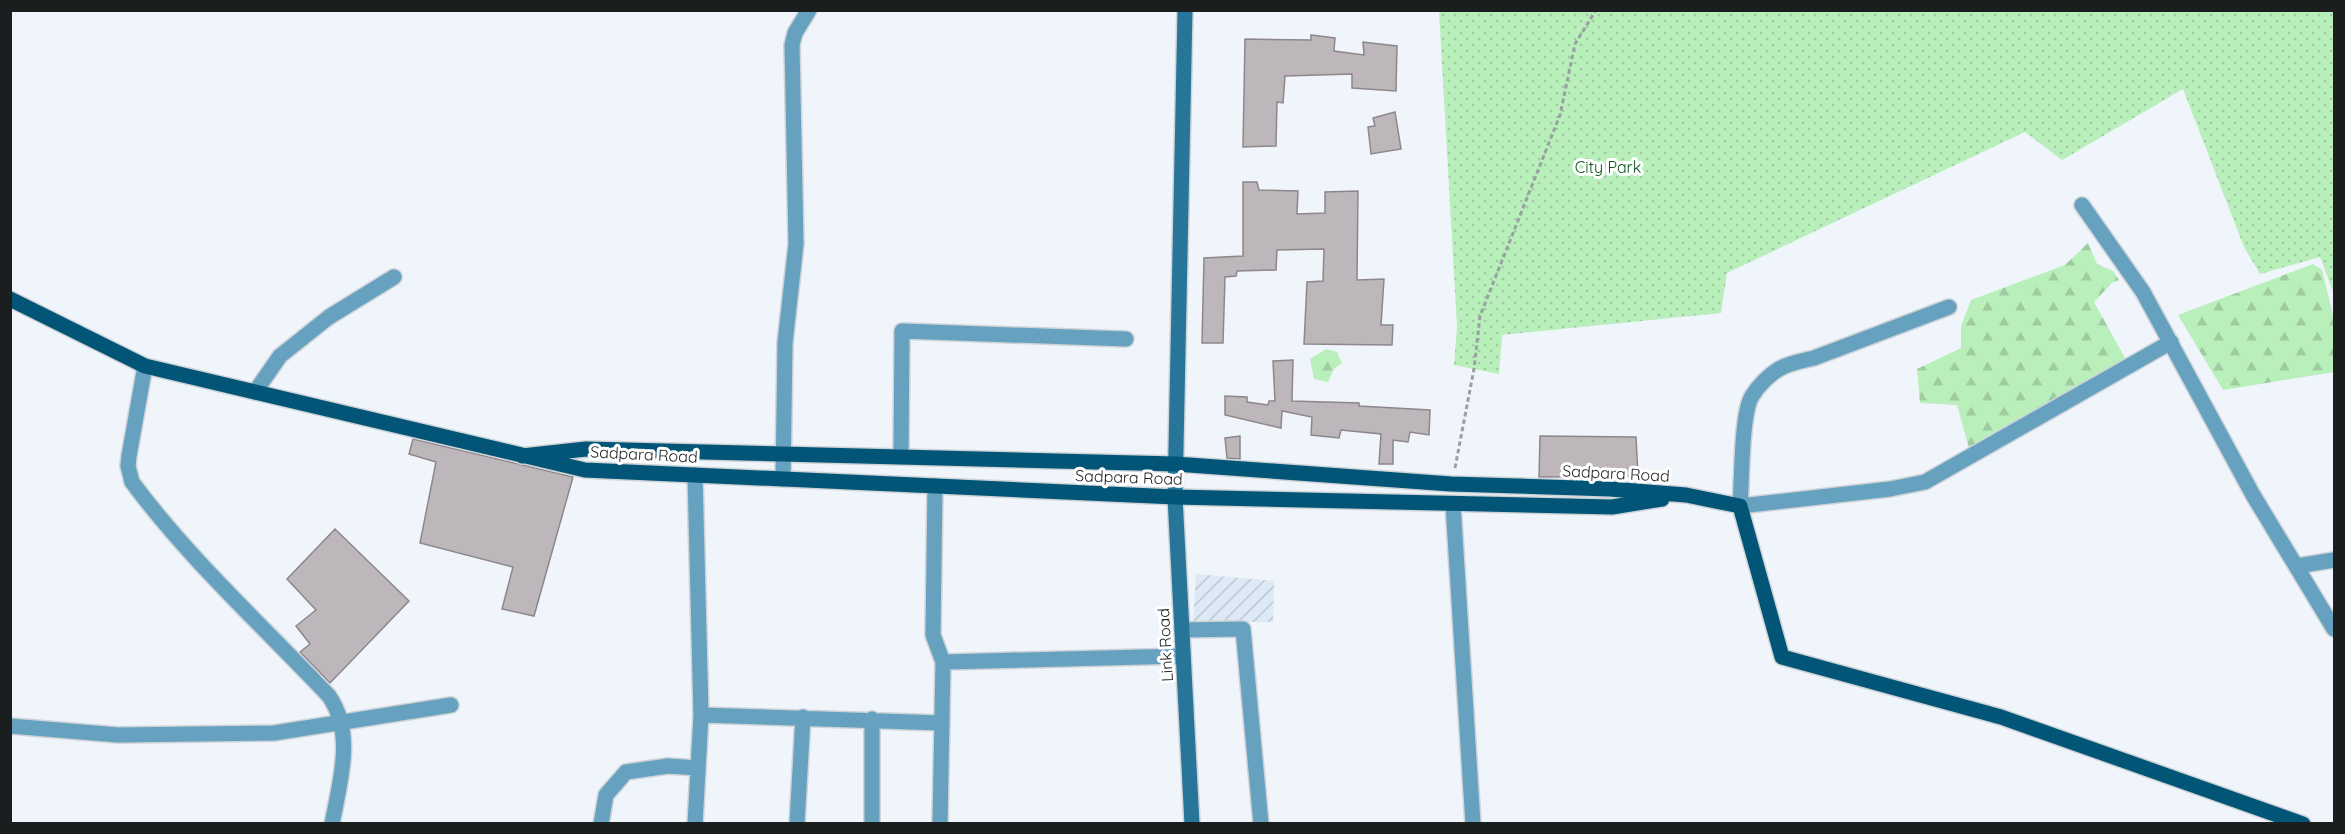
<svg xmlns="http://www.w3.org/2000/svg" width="2345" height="834" font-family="Quicksand,sans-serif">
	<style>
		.industrial { fill: url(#industrial-furrows) }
		.forest { fill: url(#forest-firs) }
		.park { fill: url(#park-dots) }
		.building { fill: #bdb6bb; stroke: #8d878b; stroke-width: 1.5 }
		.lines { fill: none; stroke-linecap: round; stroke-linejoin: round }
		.street-casing { stroke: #cdd3d7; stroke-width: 18 }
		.secondary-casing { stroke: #cdd3d7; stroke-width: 18 }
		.primary-casing { stroke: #cdd3d7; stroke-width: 18 }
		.path { stroke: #9a9fa3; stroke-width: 3; stroke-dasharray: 4.5 3; stroke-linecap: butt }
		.street { stroke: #66a1c0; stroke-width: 15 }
		.secondary { stroke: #28759a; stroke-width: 15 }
		.primary { stroke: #025576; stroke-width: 15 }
		.labels { text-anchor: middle; stroke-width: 6; stroke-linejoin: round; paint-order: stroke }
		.park-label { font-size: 16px; fill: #0c561d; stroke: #fff }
		.street-label { font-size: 16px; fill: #1b1e1f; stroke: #fff }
	</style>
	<defs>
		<pattern id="industrial-furrows" width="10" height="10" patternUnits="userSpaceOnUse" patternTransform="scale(1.5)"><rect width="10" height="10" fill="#dde9f4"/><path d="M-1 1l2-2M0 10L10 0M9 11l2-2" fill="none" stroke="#bdc7d1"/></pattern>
		<pattern id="forest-firs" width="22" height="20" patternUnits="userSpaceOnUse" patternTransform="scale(1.5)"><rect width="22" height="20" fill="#b8efbb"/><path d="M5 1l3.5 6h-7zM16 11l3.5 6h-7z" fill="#9ecca0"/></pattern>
		<pattern id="park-dots" width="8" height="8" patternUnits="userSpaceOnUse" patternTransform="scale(1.5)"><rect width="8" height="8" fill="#b8efbb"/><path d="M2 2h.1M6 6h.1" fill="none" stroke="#9ecca0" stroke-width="1.8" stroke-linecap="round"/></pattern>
	</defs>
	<rect width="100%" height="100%" fill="#eff5fa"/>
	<path class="industrial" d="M1196 574 1274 581 1273 622H1193Z"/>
	<path class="forest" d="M2088 243 2097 264 2113 271 2119 280 2112 283 2094 302 2125 358 2075 390 2043 406 2004 434 1969 448 1957 405 1920 403 1917 369 1961 348V326L1971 300 2065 265Z
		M2313 264 2322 270 2334 319V372L2223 390 2178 315Z
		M1326 349 1337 352 1342 363 1334 369 1328 382 1314 379 1310 359Z"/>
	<path class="park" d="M1439 11H2334V294L2320 257 2260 274 2244 247 2183 89 2062 160 2025 132 1727 273 1721 313 1502 335 1499 374 1454 365 1457 326Z"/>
	<path class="building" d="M1311 35 1335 38 1334 51 1364 55 1363 42 1397 46 1396 91 1352 88V74L1285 76 1283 103 1277 102 1276 146 1243 147 1245 39 1311 40Z
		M1395 112 1401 149 1371 154 1368 127 1375 126 1373 118Z
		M1243 182H1257L1259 190 1298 191 1297 214 1325 213V192L1358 191 1357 280 1384 279 1381 325H1393L1392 345 1304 344 1307 282 1323 281 1324 249 1277 250 1276 270 1237 271 1236 276 1225 277 1223 343H1202L1204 258 1243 256Z
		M1293 360 1292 401 1359 403V406L1430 410 1429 435 1410 432 1408 442 1393 440V464H1379L1381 434 1341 430 1339 438 1311 435 1312 417 1282 411 1281 428 1225 415V396L1247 397V402L1268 405 1269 401H1275L1273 361Z
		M1240 436V459L1227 458 1225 438Z
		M1540 436 1636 437 1638 476 1539 477Z
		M413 439 573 477 534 616 502 609 513 567 420 543 436 462 409 454Z
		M335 529 409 601 330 683 300 652 310 644 296 626 316 610 287 579Z"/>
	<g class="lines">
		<defs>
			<path id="street" d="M2082 205 2143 292 2253 495 2334 629
				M1949 307 1814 358C1802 361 1789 363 1779 369 1769 375 1758 386 1752 396 1741 414 1742 482 1740 506L1890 489 1925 482 2171 342
				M145 366 129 456 128 466 132 482C190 560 262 625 329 696 355 734 340 781 332 824
				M255 392 280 356 329 317 394 277
				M901 457 902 331 1126 339
				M783 479 785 343 796 244 792 45 795 33 809 10
				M935 486 933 635 943 662
				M1453 504 1473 824
				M2297 566 2334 560
				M1182 630 1243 629 1261 824
				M701 715 942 723
				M10 726 118 735 274 733 451 705
				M601 824 606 795 626 772 668 766 698 768
				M695 824 701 715 695 475
				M797 824 803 717
				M872 824V719
				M940 824 943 662 1183 656"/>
			<path id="secondary" d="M1185 10 1175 497 1192 824"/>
			<path id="primary" d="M10 299 145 366 585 470 1175 497 1612 507 1662 499
				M522 456 586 449 1175 464 1451 484 1610 489 1686 495 1740 506 1782 657 2001 717 2303 824"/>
		</defs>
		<use href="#street" class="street-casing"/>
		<use href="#secondary" class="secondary-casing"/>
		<use href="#primary" class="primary-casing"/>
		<path class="path" d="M1455 468 1474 369 1480 316 1560 115 1575 44 1596 10"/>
		<use href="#street" class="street"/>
		<use href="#secondary" class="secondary"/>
		<use href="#primary" class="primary"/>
	</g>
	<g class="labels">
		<g class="park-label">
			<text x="1608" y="173">City Park</text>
		</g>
		<g class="street-label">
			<text transform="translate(644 454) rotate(3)" y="6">Sadpara Road</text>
			<text transform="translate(1616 473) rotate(3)" y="6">Sadpara Road</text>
			<text transform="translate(1129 477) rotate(2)" y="6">Sadpara Road</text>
			<text transform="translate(1165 645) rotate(-93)" y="6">Link Road</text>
		</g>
	</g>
	<rect width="2345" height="834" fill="none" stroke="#1b1e1f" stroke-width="24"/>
</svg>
